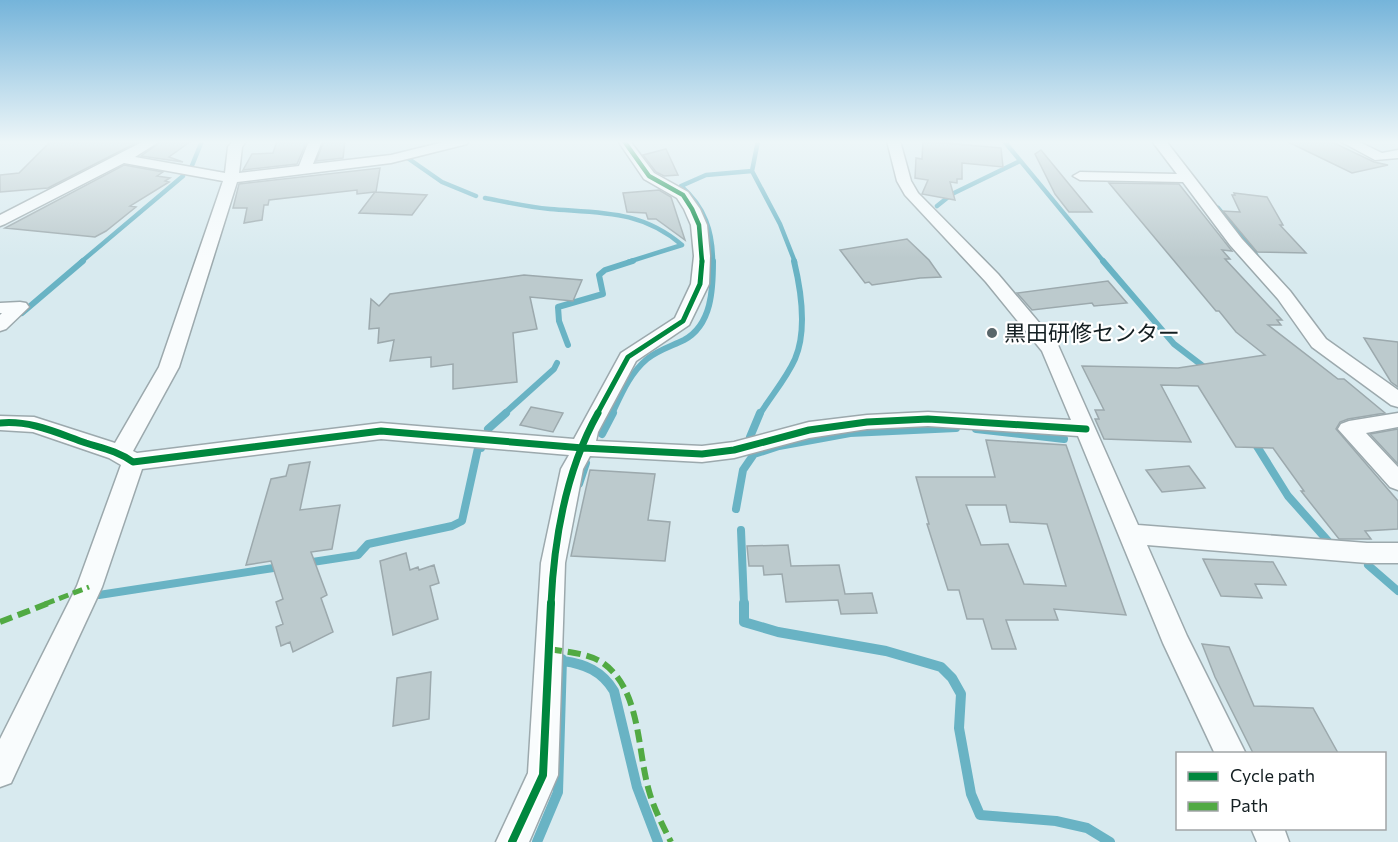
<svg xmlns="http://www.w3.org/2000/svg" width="1398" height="842" font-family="Commissioner,'Noto Sans JP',sans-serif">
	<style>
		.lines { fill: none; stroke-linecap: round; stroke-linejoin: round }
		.stream-far3 { stroke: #69b3c4; stroke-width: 4.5 }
		.stream-far2 { stroke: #69b3c4; stroke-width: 6 }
		.stream-far1 { stroke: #69b3c4; stroke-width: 8 }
		.stream { stroke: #69b3c4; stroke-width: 10 }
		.building { fill: #bccacd; stroke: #9ca9ad; stroke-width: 1.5; fill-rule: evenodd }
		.minor-casing { stroke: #9ca9ad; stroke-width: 3 }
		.minor { fill: #f9fcfd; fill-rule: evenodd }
		.quiet-far1 { stroke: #51aa43; stroke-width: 5; stroke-dasharray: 10 5; stroke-linecap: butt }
		.quiet { stroke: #51aa43; stroke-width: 6; stroke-dasharray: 13 6; stroke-linecap: butt }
		.cycleway-far3-casing { stroke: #fff; stroke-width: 8 }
		.cycleway-far2-casing { stroke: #fff; stroke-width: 8 }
		.cycleway-far1-casing { stroke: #fff; stroke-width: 10 }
		.cycleway-casing { stroke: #fff; stroke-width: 12 }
		.cycleway-far3 { stroke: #00873e; stroke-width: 4.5 }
		.cycleway-far2 { stroke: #00873e; stroke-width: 5 }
		.cycleway-far1 { stroke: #00873e; stroke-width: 7 }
		.cycleway { stroke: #00873e; stroke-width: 8 }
		.poi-dot { fill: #59666a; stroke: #fff; stroke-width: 2 }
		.labels { text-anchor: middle; stroke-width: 4.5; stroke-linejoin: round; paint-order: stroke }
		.poi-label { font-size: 22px; fill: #141f22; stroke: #fff; text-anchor: start }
	</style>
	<rect width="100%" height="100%" fill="#d8eaef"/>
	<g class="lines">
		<path class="stream-far3" d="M758 141 752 171 780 224 795 262
			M1004 141 1104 262
			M409 159 442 182 476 196
			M191 168 202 141
			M485 198C506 202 528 207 550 209 601 213 641 210 682 245L628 262
			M937 206 952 194 1020 161
			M1218 208 1256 255
			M81 262 183 176
			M713 262C713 231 705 207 681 186L706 175 752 171"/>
		<path class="stream-far2" d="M1103 261 1174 344 1208 370
			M22 313 83 261
			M568 345 559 321 558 307 603 294 599 275 605 270 633 261
			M504 414 554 369 557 363
			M612 414C621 395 630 373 647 359 658 350 672 346 684 340 712 325 713 289 713 261
			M760 414C771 396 786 379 795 359 807 331 801 290 794 261"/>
		<path class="stream-far1" d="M488 429 506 413
			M976 429 1064 439
			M602 434 613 413
			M750 437 760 413
			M1253 440 1288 496 1328 541
			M579 484 586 463
			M736 509 743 470 754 454 779 446 850 433 956 428
			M741 530 744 604
			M306 563 358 555 368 544 452 526 462 521 478 448H481
			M1368 565 1398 591
			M99 595 280 567"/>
		<path class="stream" d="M744 603V622L778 632 886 651 941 667 952 678 961 694 959 728 971 794 980 815 1056 821 1087 828 1110 842
			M563 661C585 664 602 671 614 691L637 787 658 842
			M537 842 558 792 562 659"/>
	</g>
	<path class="building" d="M51 141H124L125 143 138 142 48 188 0 192V175L19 173Z
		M162 141H191L169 157 183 162 141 156Z
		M277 141H307L297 164 243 170 252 154 273 153Z
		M324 141H345L343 158 316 161Z
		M923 141 1001 148 1003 167 962 163V179H957V183L950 182 955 200 922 194 928 180 915 178 916 158 922 159Z
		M1286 141H1330L1374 162 1388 165 1352 173Z
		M666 149 678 175 664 176 656 172 643 155Z
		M1041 150 1092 212H1069L1055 194 1035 154Z
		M124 165 163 172 157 176 170 178 165 181 169 182 130 206 136 207 106 231 95 237 5 228Z
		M380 168 376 192 427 195 412 215 359 213 375 192 357 194V190L269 200 268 205H264L262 220 244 223 247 208H233L239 184Z
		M1109 183 1179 184 1232 251 1222 250 1230 259H1225L1282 320H1277L1281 325H1268L1338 379H1344L1385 413 1348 419 1340 422 1336 429 1398 501V529L1365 531 1371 539H1339L1301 491H1304L1273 448 1236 447 1198 386 1161 385 1191 442 1104 439 1095 419H1099L1095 410H1104L1082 366 1178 368 1265 355 1236 332 1219 311H1216Z
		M659 190 671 197 685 240 656 219H648L646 213 627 212 623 193Z
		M1234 193 1267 197 1283 225H1280L1306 253 1257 252 1223 211 1240 212 1232 195H1235Z
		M907 239 929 260 941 277 920 278 872 285 869 282 865 283 840 250Z
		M524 275 582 280 573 301 530 297 537 329 513 333 517 382 453 389V364L431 367V357L390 361 394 340 378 343 379 328 369 329 371 299 379 306 390 294Z
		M1108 281 1127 303 1094 306 1092 303 1032 310 1017 293Z
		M1364 338 1398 342V387L1391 382Z
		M531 407 563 413 553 432 520 425Z
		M1398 429V464L1370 434Z
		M986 440 1066 445 1126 615 1054 609 1058 620H1006L1016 649H992L983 619H967L959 590H948L927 524H929L916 477H995ZM966 505H1006L1010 522 1047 524 1066 586 1024 584 1008 544 981 545Z
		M310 462 300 510 340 505 332 549 311 552 327 595 321 598 333 632 293 652 290 642 281 646 276 627 283 624 276 602 283 599 271 561 246 565 271 479 286 476 289 465Z
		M1189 466 1205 488 1162 492 1146 470Z
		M590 470 655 474 648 520 670 522 665 561 571 556Z
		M788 545 791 566 839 565 845 594 872 593 877 613 841 614 838 600 786 602 782 574 764 575 763 566H749L747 546Z
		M406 553 410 570 418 567 419 570 434 565 439 583 430 586 438 619 393 635 380 561Z
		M1203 559 1273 562 1286 585 1255 584 1262 598 1221 596Z
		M1202 644 1229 647 1254 706 1313 708 1338 753H1253L1215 677Z
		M431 672 429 719 393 726 397 678Z"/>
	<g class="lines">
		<defs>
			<path id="minor" d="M144 141H160L135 157 225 173 228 147 233 141H246L242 147 239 173 299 166 309 141H322L313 164 391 155 448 141H469L467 144 391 163 237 182 179 367 133 451 137 453 381 423 574 439 621 353 675 318 691 284 694 256 691 225 684 209 677 198 644 179 618 141H630L654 173 688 192 700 209 707 225 710 256 709 284 689 325 636 361 598 432 596 441 702 446 734 442 809 422 867 415 928 412 1071 420 1042 351 986 282 905 195 897 181 887 141H900L911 181 918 193 998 274 1058 345 1138 525 1367 543H1398V563H1367L1147 545 1187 636 1246 754H1215L1163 643 1078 436 928 426 867 429 809 438 734 458 702 462 590 456 583 469 565 563 558 775 529 842H496L528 773 541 563 561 469 569 455 381 439 142 469 102 587 11 783 0 787V739L77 586 121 465 109 458 33 432 0 430V416L34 417 115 443 159 367 223 181 124 163 5 224 0 226V215Z
				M1152 141H1166L1242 239 1290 291 1326 339 1398 390V407L1391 405 1312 347 1278 299 1230 245 1183 182 1080 180 1073 176 1080 172 1177 174Z
				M1340 141H1357L1382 153 1398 150V158L1375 160Z
				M20 302 26 303 29 307 6 329 0 331V315L2 313H0V303Z
				M1398 413V427L1366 433 1398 467V490L1390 487 1338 429 1341 424 1349 421Z
				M1251 828H1284L1289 842H1257Z"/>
		</defs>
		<use href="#minor" class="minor-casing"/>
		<use href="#minor" class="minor"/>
		<path class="quiet-far1" d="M45 604 89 587"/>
		<path class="quiet" d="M0 622 49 603
			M549 649C566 652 588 653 603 663 641 690 637 750 649 791 654 809 663 826 671 842"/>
		<defs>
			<path id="cycleway-far3" d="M624 141 649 176 683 195 692 209 699 225 702 262"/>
			<path id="cycleway-far2" d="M597 414 628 357 683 321 700 284 702 261"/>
			<path id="cycleway-far1" d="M0 423C31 420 57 433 86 443 102 448 118 451 133 462L381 431 583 448 702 454 734 450 809 430 867 422 928 419 1086 429
				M551 604C554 539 566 470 598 413"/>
			<path id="cycleway" d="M512 842 543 775 551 603"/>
		</defs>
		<use href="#cycleway-far3" class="cycleway-far3-casing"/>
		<use href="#cycleway-far2" class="cycleway-far2-casing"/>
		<use href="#cycleway-far1" class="cycleway-far1-casing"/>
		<use href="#cycleway" class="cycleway-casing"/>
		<use href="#cycleway-far3" class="cycleway-far3"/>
		<use href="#cycleway-far2" class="cycleway-far2"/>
		<use href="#cycleway-far1" class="cycleway-far1"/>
		<use href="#cycleway" class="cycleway"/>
	</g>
	<linearGradient id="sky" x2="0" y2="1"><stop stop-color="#75b4da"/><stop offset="0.55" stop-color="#edf6f8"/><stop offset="1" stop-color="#edf6f8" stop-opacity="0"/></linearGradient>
	<rect width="1398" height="258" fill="url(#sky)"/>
	<circle class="poi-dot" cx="992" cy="333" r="6"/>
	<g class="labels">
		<g class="poi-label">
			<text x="1004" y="341">黒田研修センター</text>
		</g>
	</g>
	<rect x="1176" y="752" width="210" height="78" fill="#ffffff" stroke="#a1a5a7" stroke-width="1.5"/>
	<rect x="1188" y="772" width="30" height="9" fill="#00873e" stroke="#a1a5a7" stroke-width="1.5"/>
	<text x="1230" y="782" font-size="18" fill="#141f22">Cycle path</text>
	<rect x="1188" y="802" width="30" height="9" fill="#51aa43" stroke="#a1a5a7" stroke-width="1.5"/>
	<text x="1230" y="812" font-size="18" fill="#141f22">Path</text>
</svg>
